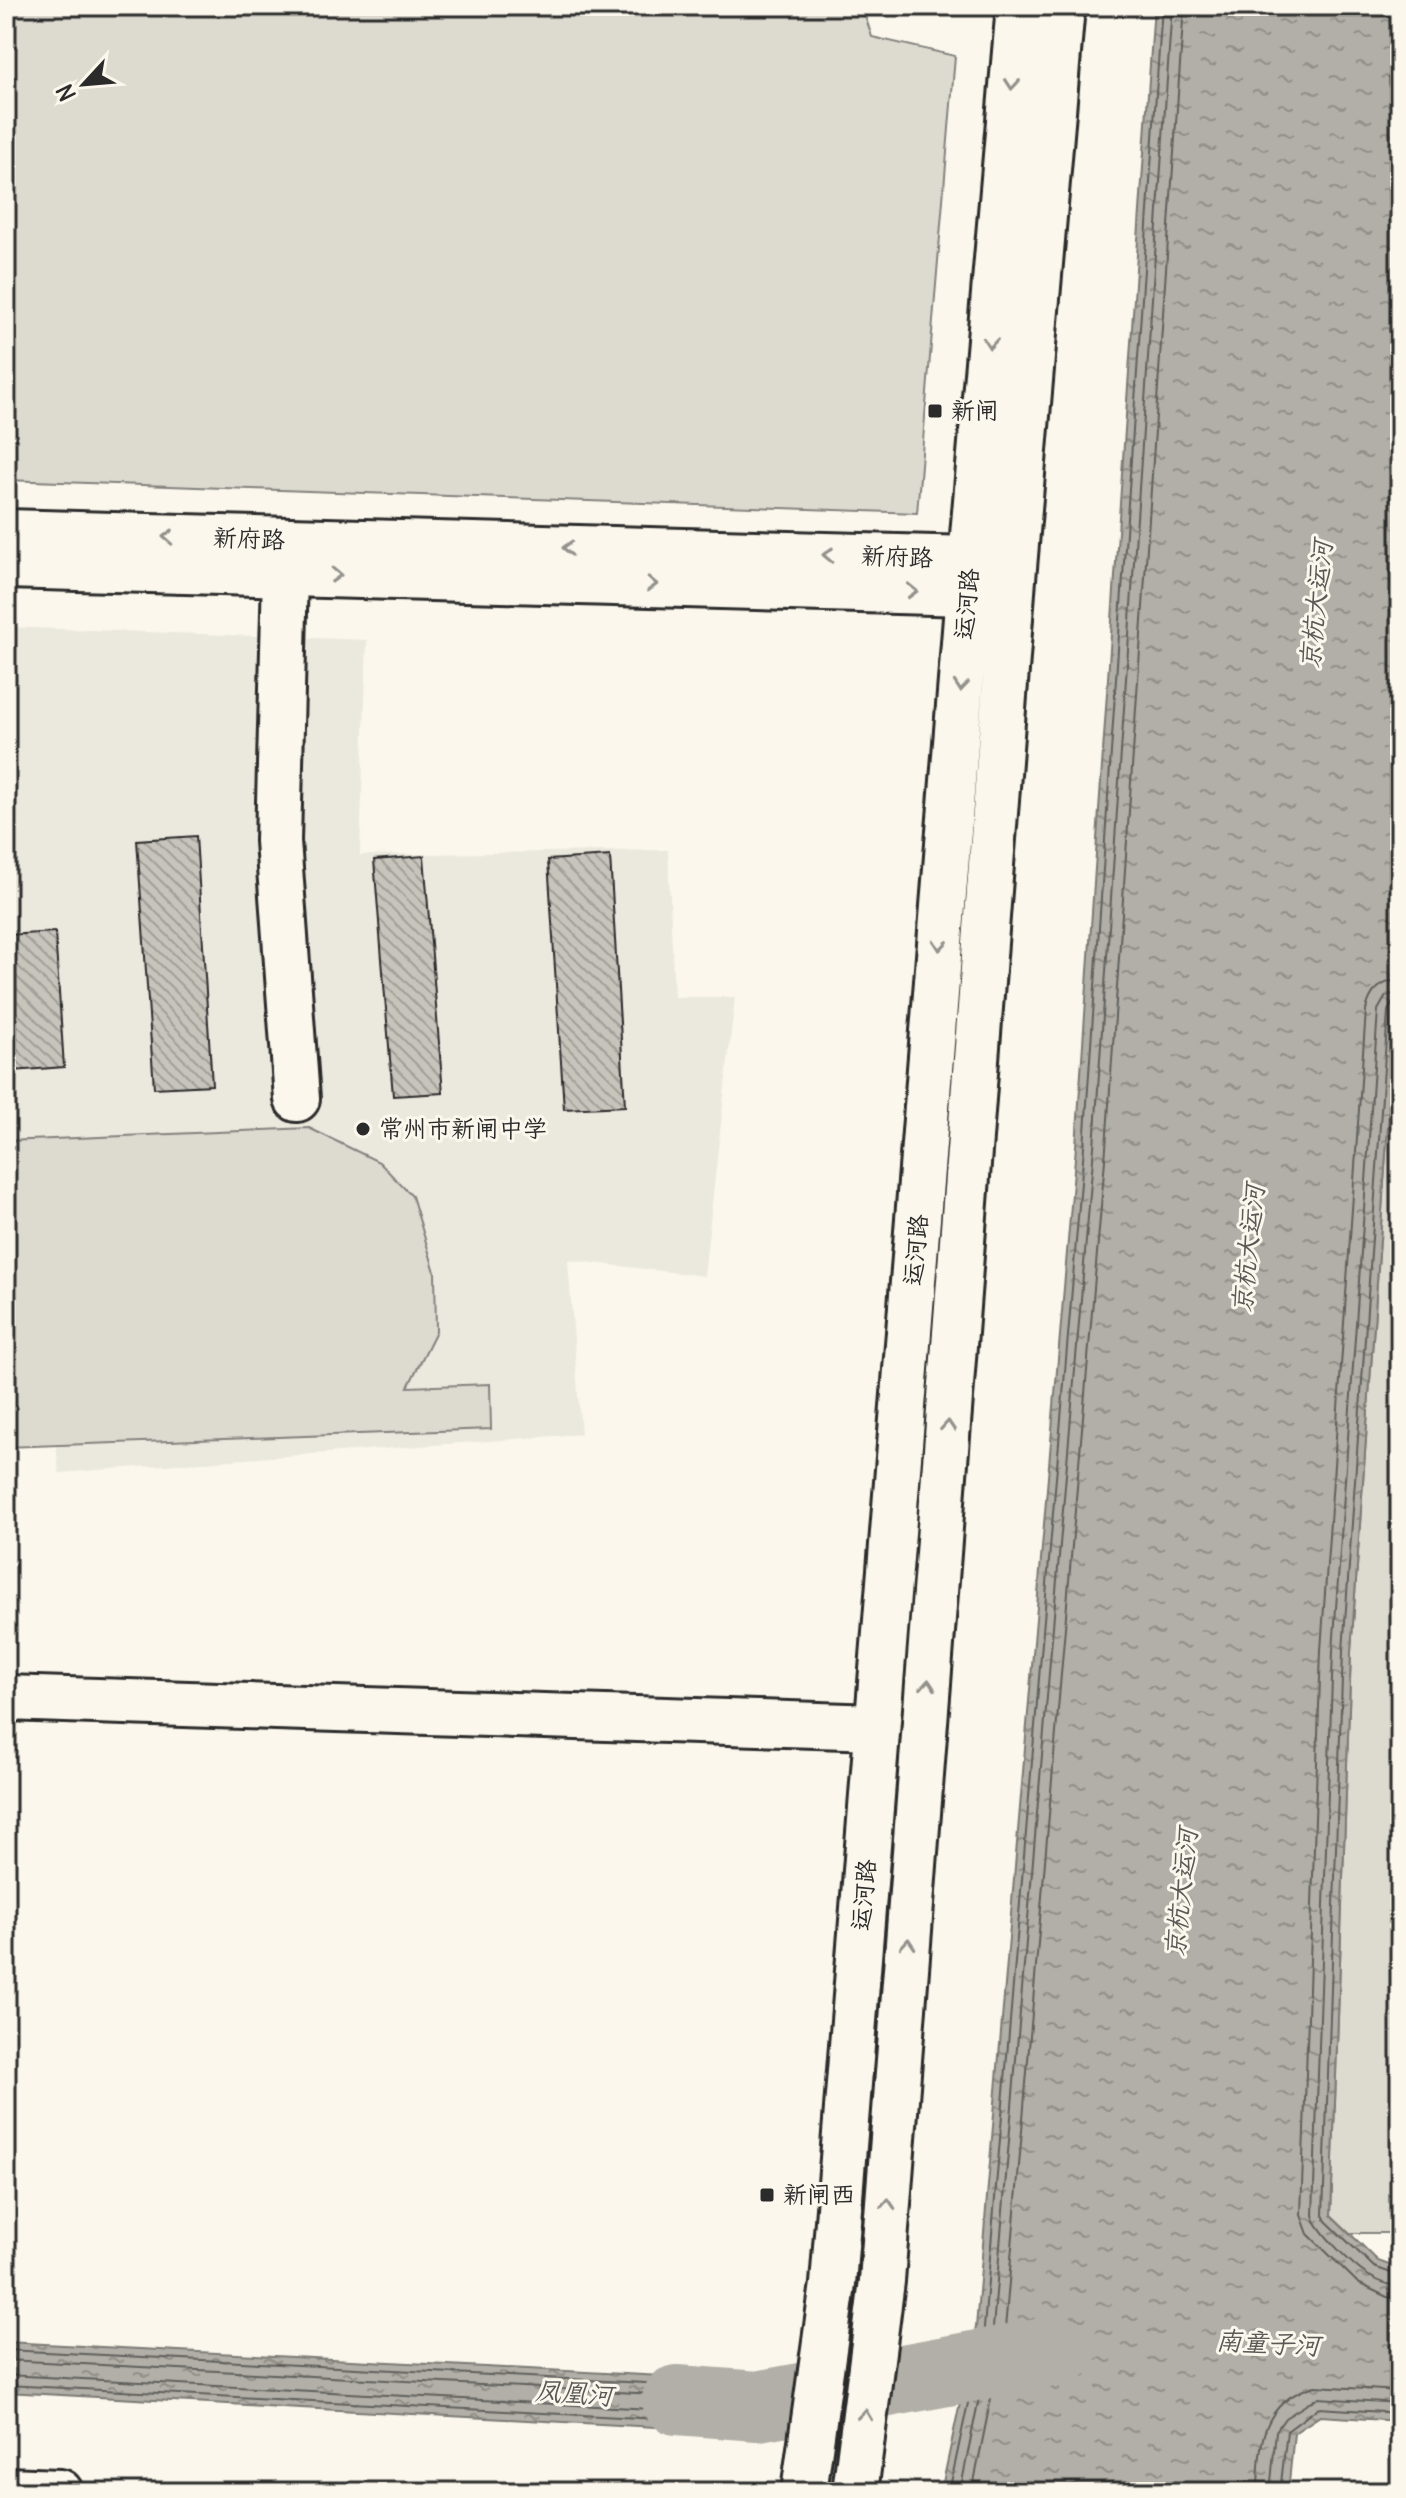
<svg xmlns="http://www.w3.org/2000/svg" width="1406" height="2498" font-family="Delius,'LXGW WenKai TC',sans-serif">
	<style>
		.built { fill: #ebe8de }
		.park { fill: #dddad0; stroke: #84827e; stroke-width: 2 }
		.water { fill: url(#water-ripples); stroke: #7b7a75; stroke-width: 2 }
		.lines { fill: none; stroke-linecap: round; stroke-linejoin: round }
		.shore { stroke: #61605d; stroke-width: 2 }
		.river { stroke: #b1afa7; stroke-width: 70 }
		.building { fill: url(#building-back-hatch); stroke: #2b2b2b; stroke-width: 2 }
		.minor-casing { stroke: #2b2b2b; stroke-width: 50 }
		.major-casing { stroke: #2b2b2b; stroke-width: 50 }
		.minor { stroke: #fbf7ec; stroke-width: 44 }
		.major { stroke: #fbf7ec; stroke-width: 44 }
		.oneway { stroke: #93918c }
		.poi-dot { fill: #2b2b2b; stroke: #fbf7ec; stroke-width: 3 }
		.labels { text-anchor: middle; stroke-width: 6; stroke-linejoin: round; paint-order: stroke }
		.poi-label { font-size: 24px; fill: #2b2b2b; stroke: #fbf7ec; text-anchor: start }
		.street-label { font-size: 24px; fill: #2b2b2b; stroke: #fbf7ec }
		.water-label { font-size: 26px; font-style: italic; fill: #5a5956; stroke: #fbf7ec }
	</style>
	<defs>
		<pattern id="water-ripples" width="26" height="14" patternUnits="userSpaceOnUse" patternTransform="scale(2)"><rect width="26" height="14" fill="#b1afa7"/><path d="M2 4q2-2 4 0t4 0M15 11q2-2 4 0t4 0" fill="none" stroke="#908f88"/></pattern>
		<pattern id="building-back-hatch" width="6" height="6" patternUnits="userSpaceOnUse" patternTransform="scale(2)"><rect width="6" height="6" fill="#c7c4bc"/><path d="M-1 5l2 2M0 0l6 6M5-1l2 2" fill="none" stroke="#a29f99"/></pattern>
	</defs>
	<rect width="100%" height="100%" fill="#fbf7ec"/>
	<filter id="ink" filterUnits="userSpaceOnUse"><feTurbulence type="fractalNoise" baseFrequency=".0125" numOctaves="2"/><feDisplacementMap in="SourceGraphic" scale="16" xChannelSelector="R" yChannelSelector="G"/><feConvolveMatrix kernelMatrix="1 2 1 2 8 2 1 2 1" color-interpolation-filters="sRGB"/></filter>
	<g filter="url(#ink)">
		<path class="built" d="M6 627 367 640 360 855 668 850 674 997H735L704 1276 568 1260 581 1434 59 1473 56 1444 6 1447Z"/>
		<path class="park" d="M6 6H862L872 37 955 56 917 513 6 480Z
			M1400 955V2233H1350L1331 2215 1351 1652Z
			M309 1128 379 1162 412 1196 435 1272 436 1331 408 1387 490 1384 491 1429 6 1447V1141Z"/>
		<path class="water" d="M1154 6H1400V955L1351 1652 1331 2215 1378 2261 1400 2269V2421L1320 2416 1294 2433 1288 2492H941L976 2327 1076 1146Z
			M6 2342 776 2382 766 2433 6 2392Z"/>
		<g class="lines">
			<path class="shore" d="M1400 980C1381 981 1370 991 1366 1010L1321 1650 1301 2215 1308 2234 1358 2283 1387 2297 1400 2298
				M1400 992 1386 996 1378 1010 1333 1651 1313 2215C1316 2230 1355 2268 1369 2276 1378 2281 1390 2286 1400 2286
				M1400 1002 1392 1004 1388 1011 1343 1651 1323 2215 1326 2221 1374 2267 1400 2276
				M6 2350 762 2389 765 2393 760 2421 756 2424 6 2385
				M6 2360 750 2399 754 2403 752 2412 748 2414 6 2375
				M949 2492 984 2328 1084 1147 1162 6
				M960 2492 993 2328 1094 1147 1172 6
				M972 2492 1005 2329 1106 1148 1184 6
				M1258 2492C1259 2444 1261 2401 1315 2386L1400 2391
				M1270 2492 1276 2431 1285 2418 1317 2398 1400 2403
				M1280 2492 1287 2431 1318 2408 1400 2413"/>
			<path class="river" d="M677 2400 758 2406 1060 2350"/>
		</g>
		<path class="building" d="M196 836 212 1085 154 1088 137 840Z
			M424 856 443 1093 393 1096 374 860Z
			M610 856 625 1106 564 1109 548 860Z
			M55 932 64 1067 13 1071 12 1050H6V995H10L6 935Z"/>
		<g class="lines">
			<defs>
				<path id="minor" d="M6 532 971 559 1004 574
					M6 566 968 593 1005 581
					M285 574 278 841 297 1099
					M6 1698 877 1727
					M6 2490 60 2492"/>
				<path id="major" d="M804 2492 833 2284 968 593 1019 6
					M855 2492 882 2281 1013 579 1062 6"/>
			</defs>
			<use href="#minor" class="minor-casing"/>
			<use href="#major" class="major-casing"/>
			<use href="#minor" class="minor"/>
			<use href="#major" class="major"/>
		</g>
		<defs><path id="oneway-chevron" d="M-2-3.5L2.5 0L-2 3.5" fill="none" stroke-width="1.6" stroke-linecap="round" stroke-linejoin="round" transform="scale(2)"/></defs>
		<g class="oneway">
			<use href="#oneway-chevron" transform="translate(1012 84) rotate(95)"/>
			<use href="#oneway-chevron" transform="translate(990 343) rotate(95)"/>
			<use href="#oneway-chevron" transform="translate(168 537) rotate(-178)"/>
			<use href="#oneway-chevron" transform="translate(568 548) rotate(-178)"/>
			<use href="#oneway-chevron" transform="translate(828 555) rotate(-178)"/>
			<use href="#oneway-chevron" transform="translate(336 575) rotate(2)"/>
			<use href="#oneway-chevron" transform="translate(652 584) rotate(2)"/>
			<use href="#oneway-chevron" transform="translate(912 591) rotate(2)"/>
			<use href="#oneway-chevron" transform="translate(961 686) rotate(95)"/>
			<use href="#oneway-chevron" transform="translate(940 945) rotate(95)"/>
			<use href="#oneway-chevron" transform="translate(948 1426) rotate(-86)"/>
			<use href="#oneway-chevron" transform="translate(928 1685) rotate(-86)"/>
			<use href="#oneway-chevron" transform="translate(908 1944) rotate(-86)"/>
			<use href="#oneway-chevron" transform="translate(888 2204) rotate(-86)"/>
			<use href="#oneway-chevron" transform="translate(865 2415) rotate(-83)"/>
		</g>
	</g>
	<g class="poi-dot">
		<rect x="927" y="403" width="16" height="16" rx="4"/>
		<circle cx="363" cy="1129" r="8"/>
		<rect x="759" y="2187" width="16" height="16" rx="4"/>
	</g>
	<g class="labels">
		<g class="poi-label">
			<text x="951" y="419">新闸</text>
			<text x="379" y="1137">常州市新闸中学</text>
			<text x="783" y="2203">新闸西</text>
		</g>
		<g class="street-label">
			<text transform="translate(249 539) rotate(2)" y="8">新府路</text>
			<text transform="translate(897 557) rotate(2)" y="8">新府路</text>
			<text transform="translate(967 604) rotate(-85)" y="8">运河路</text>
			<text transform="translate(916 1250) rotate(-85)" y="8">运河路</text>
			<text transform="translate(864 1895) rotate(-85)" y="8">运河路</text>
		</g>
		<g class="water-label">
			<text transform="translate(1316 605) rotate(-84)" y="9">京杭大运河</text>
			<text transform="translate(1248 1249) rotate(-84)" y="9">京杭大运河</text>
			<text transform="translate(1181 1893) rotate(-84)" y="9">京杭大运河</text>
			<text transform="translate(1268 2343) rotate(3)" y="9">南童子河</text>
			<text transform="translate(574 2393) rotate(4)" y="9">凤凰河</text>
		</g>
	</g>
	<rect width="1406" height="2498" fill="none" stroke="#fbf7ec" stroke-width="32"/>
	<rect x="16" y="16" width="1374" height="2466" fill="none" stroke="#2b2b2b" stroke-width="3" filter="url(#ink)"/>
	<g transform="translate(84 84) rotate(244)" stroke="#fbf7ec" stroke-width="6" paint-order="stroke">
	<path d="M0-6L14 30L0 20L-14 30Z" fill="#2b2b2b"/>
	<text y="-12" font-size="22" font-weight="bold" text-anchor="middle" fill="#2b2b2b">N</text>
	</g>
</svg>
